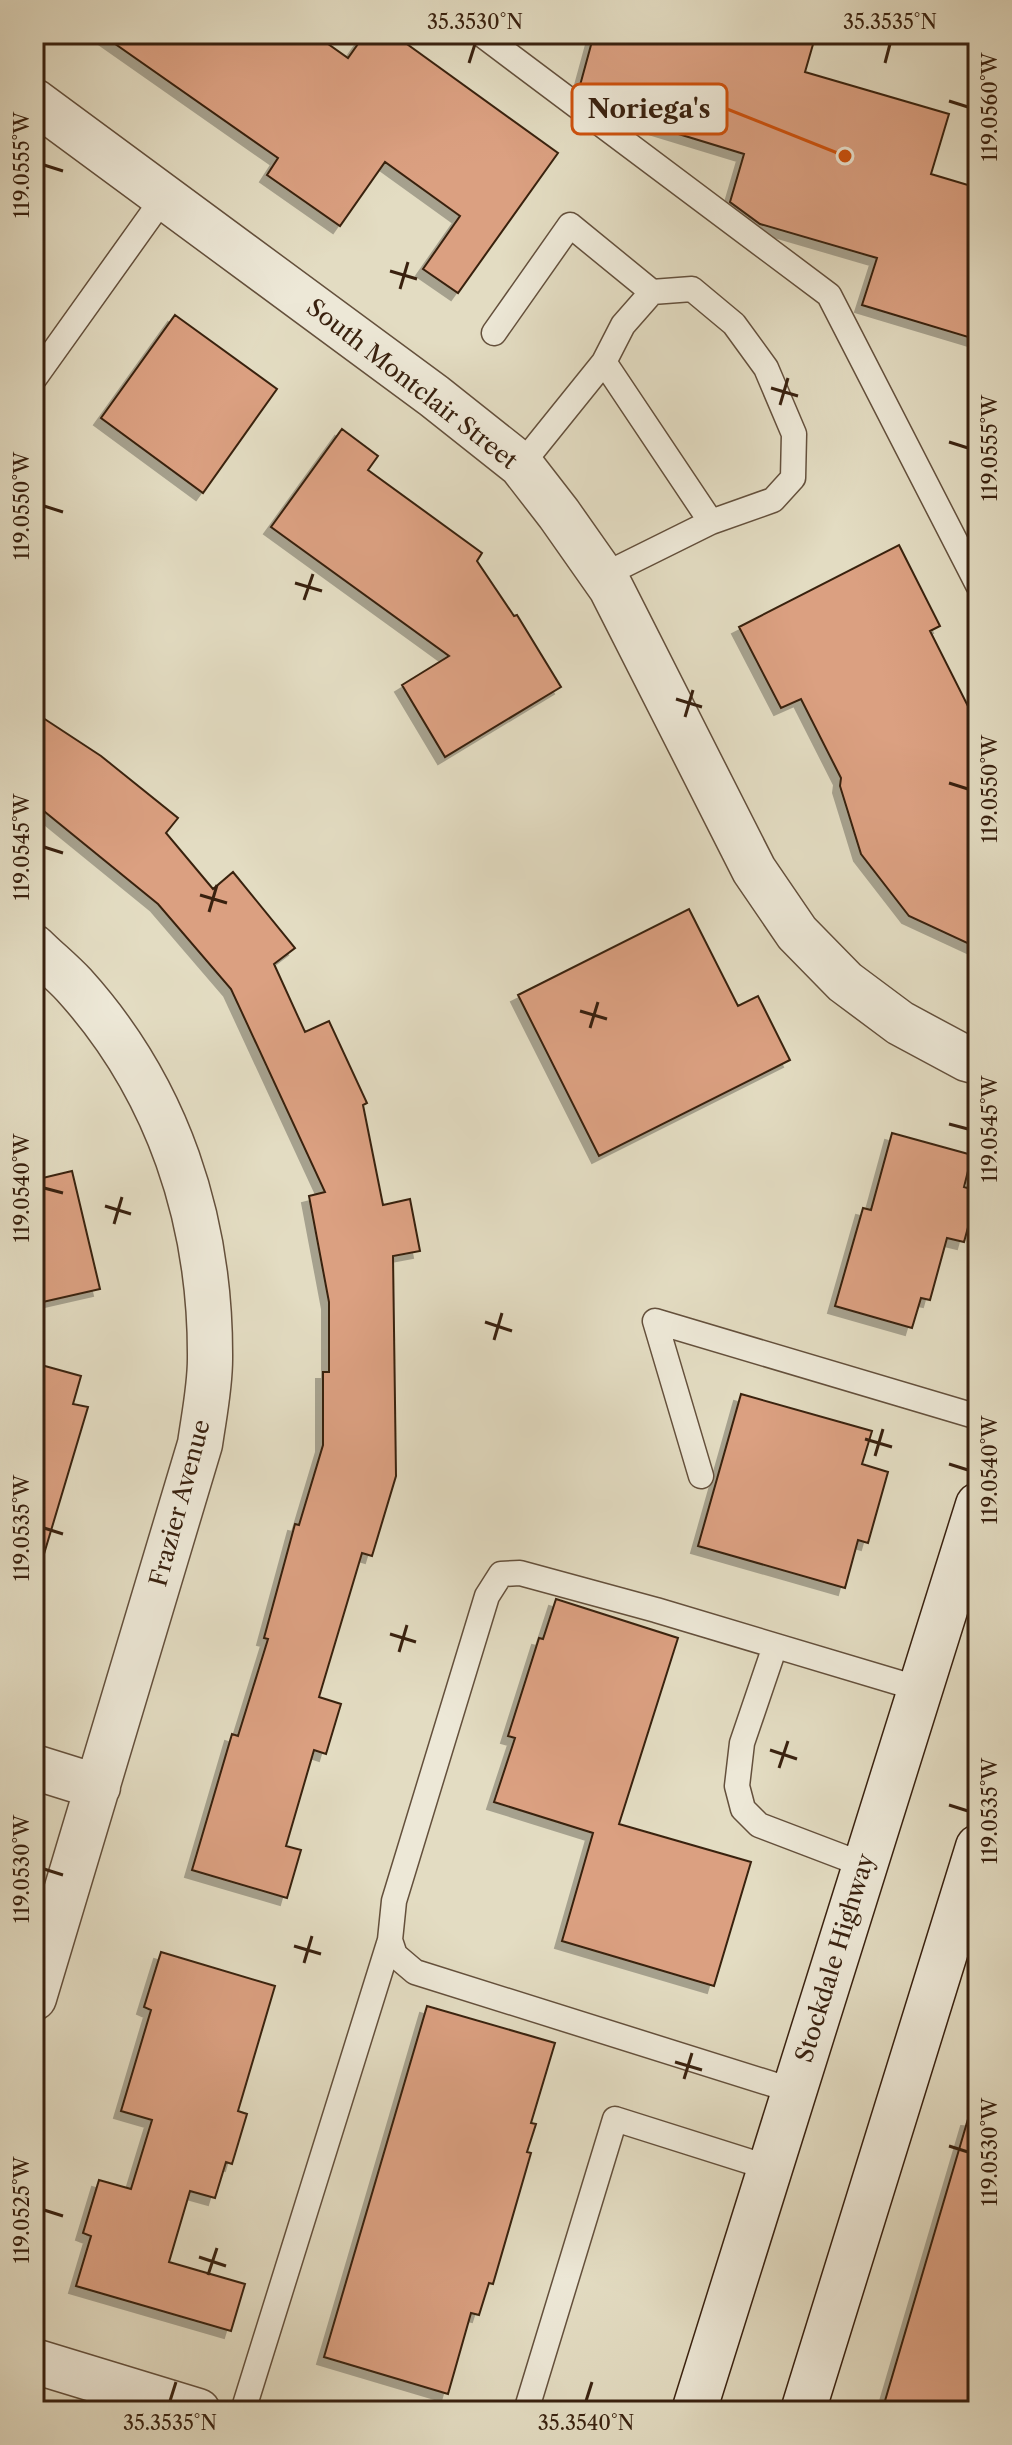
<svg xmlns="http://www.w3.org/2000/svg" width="1012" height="2445" font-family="'Libre Caslon Text',serif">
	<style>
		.building { fill: #dba081; stroke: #39210f; stroke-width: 2; filter: url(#shadow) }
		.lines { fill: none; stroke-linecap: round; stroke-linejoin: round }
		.service-casing { stroke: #64503c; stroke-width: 27 }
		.minor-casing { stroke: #64503c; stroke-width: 47 }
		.secondary-casing { stroke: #39210f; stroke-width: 47 }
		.service { stroke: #ede8d7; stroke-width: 24 }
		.minor { stroke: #ede8d7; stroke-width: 44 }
		.secondary { stroke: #ede8d7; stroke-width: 44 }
		.ticks { fill: none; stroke: #39210f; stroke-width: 3 }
		.labels { text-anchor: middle; stroke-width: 8; stroke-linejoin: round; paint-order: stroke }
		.street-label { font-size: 24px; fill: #39210f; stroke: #ede8d7 }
		.leader { fill: none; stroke: #ce510c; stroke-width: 3 }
		.callout-dot { fill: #ce510c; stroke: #ede8d7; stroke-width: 3 }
		.callout { fill: #ede8d7; stroke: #ce510c; stroke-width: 3 }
		.callout-label { font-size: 26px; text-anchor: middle; font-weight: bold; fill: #39210f }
		.neatline { fill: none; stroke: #39210f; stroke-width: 3 }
		.ticks-label { font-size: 20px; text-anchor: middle; fill: #39210f }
	</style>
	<defs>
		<filter id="shadow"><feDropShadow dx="-7" dy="7" stdDeviation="0" flood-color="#0004"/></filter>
	</defs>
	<rect width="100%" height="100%" fill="#e3dcc2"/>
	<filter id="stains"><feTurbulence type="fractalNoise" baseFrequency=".0025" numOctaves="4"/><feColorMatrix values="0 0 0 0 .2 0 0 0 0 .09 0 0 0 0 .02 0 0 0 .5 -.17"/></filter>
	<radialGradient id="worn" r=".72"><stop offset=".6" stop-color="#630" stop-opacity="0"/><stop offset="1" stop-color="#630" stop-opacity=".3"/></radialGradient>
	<path class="building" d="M101 34H314L348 58 365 34H393L558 153 458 293 423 269 460 216 385 162 340 226 267 175 278 158Z
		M594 34H816L805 72 949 114 931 174 978 188V340L862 305 877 258 760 224 730 202 744 154 613 114 579 89Z
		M175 315 277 389 203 493 101 418Z
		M342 429 378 456 368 470 482 553 477 561 514 616 517 615 561 687 445 757 402 685 449 656 271 527Z
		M899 545 940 626 930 631 978 726V948L909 916 861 854 840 786 841 778 801 699 781 708 739 627Z
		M34 712 101 756 178 818 166 833 213 889 233 872 295 948 274 964 305 1032 329 1021 367 1103 363 1105 383 1205 410 1199 420 1251 393 1256 396 1476 372 1556 362 1553 319 1697 341 1704 326 1754 314 1750 286 1846 301 1850 287 1898 192 1870 232 1734 238 1736 268 1639 264 1638 295 1524 299 1525 323 1445V1372H329V1302L309 1196 325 1192 231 989 158 904 34 803Z
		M689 909 738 1006 758 996 790 1060 599 1156 518 995Z
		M892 1133 972 1155 964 1187 978 1191 964 1242 947 1238 930 1300 921 1298 912 1328 835 1306 863 1208 871 1210Z
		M72 1171 100 1289 34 1304V1180Z
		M34 1363 81 1376 73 1404 88 1407 44 1554 34 1553Z
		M741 1394 872 1431 862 1464 888 1472 868 1543 858 1540 845 1588 698 1546Z
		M556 1599 678 1638 619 1824 751 1862 714 1986 562 1941 593 1833 494 1802 515 1738 508 1736 539 1638 543 1639Z
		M161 1952 275 1986 238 2111 247 2114 232 2164 226 2162 215 2198 190 2191 169 2262 245 2284 231 2331 76 2286 91 2236 83 2233 99 2180 131 2189 152 2120 121 2111 151 2010 144 2007Z
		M427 2006 555 2043 531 2123 536 2124 527 2152 531 2153 493 2284 489 2283 479 2315 471 2313 448 2394 324 2357Z
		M968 2119 978 2120V2411H882Z"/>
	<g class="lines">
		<defs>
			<path id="service" d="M481 34 829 295 978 585
				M494 333 570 225 652 292
				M34 379 164 197
				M521 465 604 362 711 522
				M602 576 711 522 773 500 793 478 794 434 766 368 734 324 692 289 652 292 623 325 604 362
				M701 1476 655 1321 978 1417
				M775 1646 742 1743 737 1786 743 1809 759 1825 864 1865
				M794 2091 415 1972 395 1955 390 1940 394 1901 487 1596 501 1574 520 1573 656 1610 920 1689
				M243 2411 390 1940
				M526 2411 615 2119 770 2168"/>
			<path id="minor" d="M34 101 434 396 521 465 559 514 611 588 754 870 797 933 845 982 900 1023 967 1059 978 1062
				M34 947C47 960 62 972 74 985 168 1089 211 1220 210 1359 210 1387 204 1416 200 1444L34 1998
				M34 1767 98 1787
				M34 2361 198 2411"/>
			<path id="secondary" d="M694 2411 978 1505
				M803 2411 978 1847"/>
		</defs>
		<use href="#service" class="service-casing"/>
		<use href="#minor" class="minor-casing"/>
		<use href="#secondary" class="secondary-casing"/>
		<use href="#service" class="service"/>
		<use href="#minor" class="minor"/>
		<use href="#secondary" class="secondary"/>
	</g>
	<path class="ticks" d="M469 63 475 44M885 63 890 44M949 101 968 107M44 165 63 171M390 271 417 279M400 289 408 262M771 388 798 396M780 405 788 378M949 442 968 448M44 506 63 512M295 583 322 591M304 600 313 574M676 699 702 707M685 717 693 690M949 783 968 789M44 847 63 853M200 895 227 903M209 912 217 885M580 1011 607 1019M590 1028 598 1002M949 1124 968 1129M44 1188 63 1193M105 1206 131 1214M114 1224 122 1197M485 1322 512 1331M494 1340 502 1313M865 1439 892 1447M875 1456 883 1429M949 1464 968 1470M44 1528 63 1534M390 1634 416 1642M399 1652 407 1625M770 1750 797 1759M779 1768 788 1741M949 1805 968 1811M44 1869 63 1875M294 1946 321 1954M304 1963 312 1936M675 2062 702 2070M684 2079 692 2053M949 2146 968 2152M44 2210 63 2216M199 2257 226 2266M208 2275 217 2248M170 2401 176 2382M586 2401 592 2382"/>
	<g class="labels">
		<g class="street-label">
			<text transform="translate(412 384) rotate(38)" y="8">South Montclair Street</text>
			<text transform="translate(180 1503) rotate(-75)" y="8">Frazier Avenue</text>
			<text transform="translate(835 1958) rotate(-73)" y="8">Stockdale Highway</text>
		</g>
	</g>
	<path class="leader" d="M845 156L727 109"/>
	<circle class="callout-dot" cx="845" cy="156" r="8"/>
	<rect class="callout" x="572" y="84" width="155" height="50" rx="8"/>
	<g class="callout-label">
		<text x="649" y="118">Noriega's</text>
	</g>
	<rect width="1012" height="2445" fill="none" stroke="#e3dcc2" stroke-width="88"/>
	<rect x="44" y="44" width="924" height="2357" class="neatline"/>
	<g class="ticks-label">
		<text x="475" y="29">35.3530°N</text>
		<text x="890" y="29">35.3535°N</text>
		<text transform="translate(990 107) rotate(-90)" y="7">119.0560°W</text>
		<text transform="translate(22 165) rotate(-90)" y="7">119.0555°W</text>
		<text transform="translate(990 448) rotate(-90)" y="7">119.0555°W</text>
		<text transform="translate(22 506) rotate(-90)" y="7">119.0550°W</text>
		<text transform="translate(990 789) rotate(-90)" y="7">119.0550°W</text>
		<text transform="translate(22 847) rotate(-90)" y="7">119.0545°W</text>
		<text transform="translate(990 1129) rotate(-90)" y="7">119.0545°W</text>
		<text transform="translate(22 1188) rotate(-90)" y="7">119.0540°W</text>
		<text transform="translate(990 1470) rotate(-90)" y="7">119.0540°W</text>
		<text transform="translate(22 1528) rotate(-90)" y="7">119.0535°W</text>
		<text transform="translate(990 1811) rotate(-90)" y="7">119.0535°W</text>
		<text transform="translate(22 1869) rotate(-90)" y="7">119.0530°W</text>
		<text transform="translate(990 2152) rotate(-90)" y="7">119.0530°W</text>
		<text transform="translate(22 2210) rotate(-90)" y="7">119.0525°W</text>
		<text x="170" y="2430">35.3535°N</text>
		<text x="586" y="2430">35.3540°N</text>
	</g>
	<rect width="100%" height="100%" filter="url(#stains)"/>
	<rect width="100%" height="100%" fill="url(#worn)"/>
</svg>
